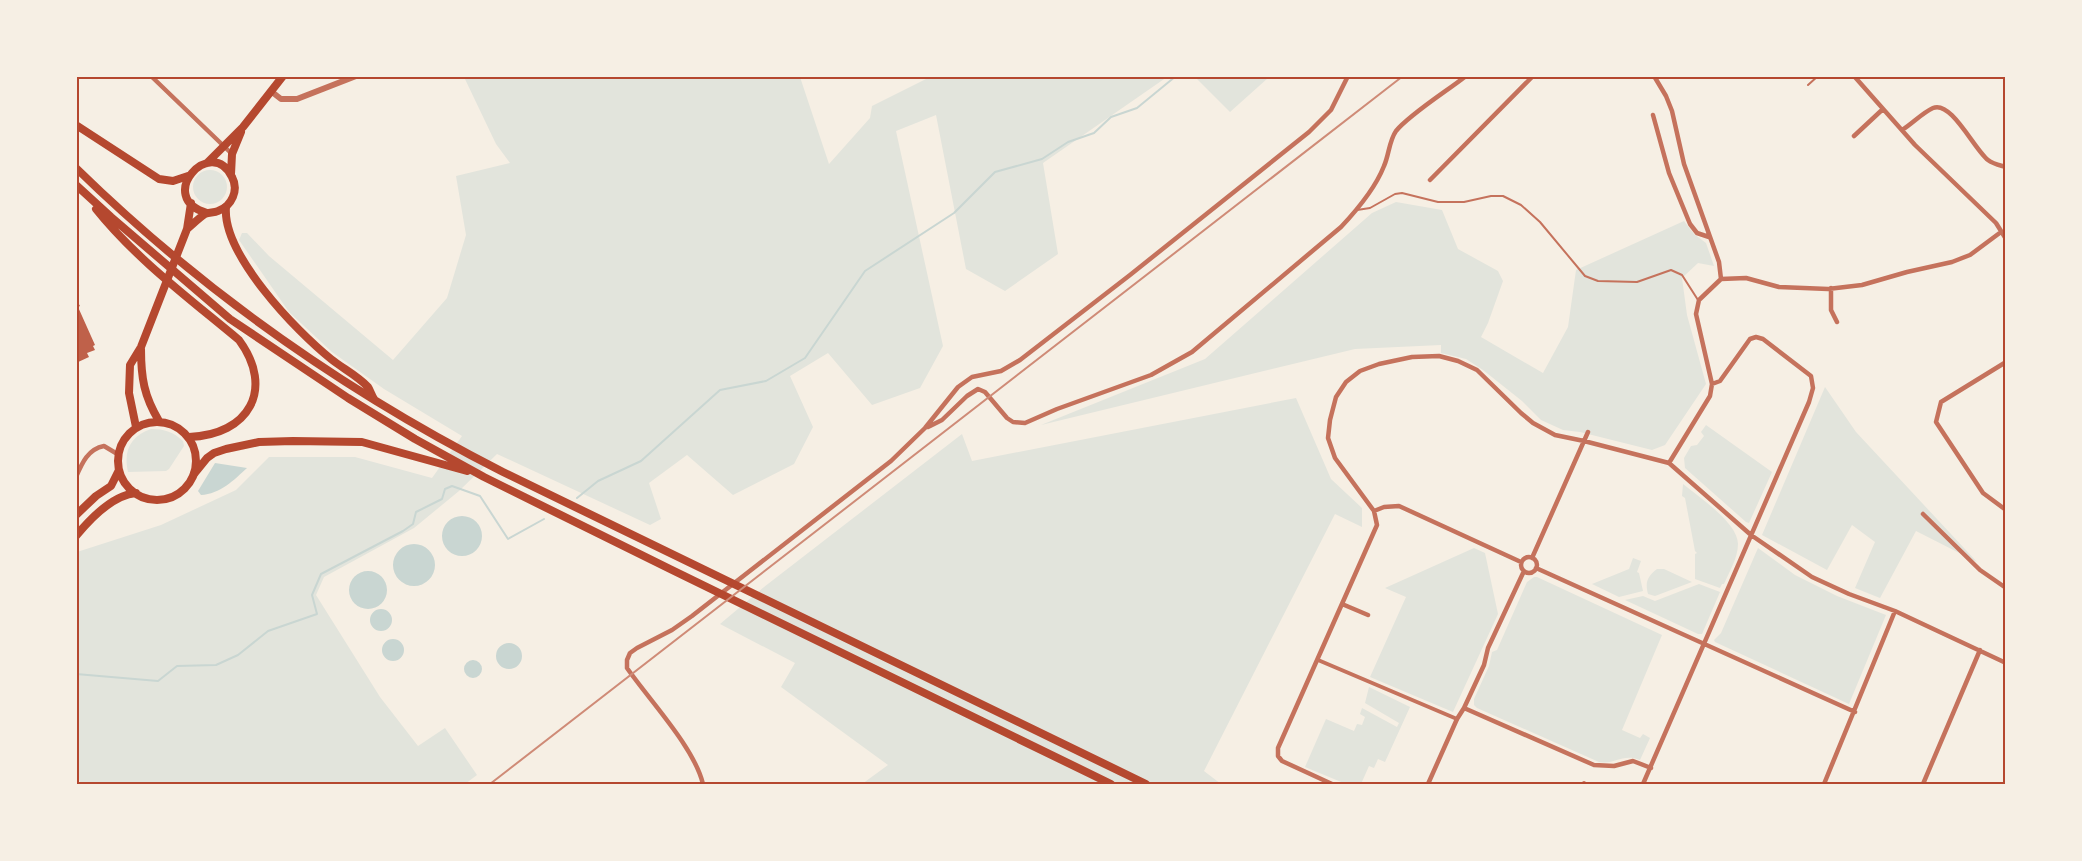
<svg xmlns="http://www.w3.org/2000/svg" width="2082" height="861" font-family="Arial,sans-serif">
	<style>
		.green { fill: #e2e4dc }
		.water { fill: #c9d6d2 }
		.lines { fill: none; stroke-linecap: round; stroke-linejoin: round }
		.stream { stroke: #c9d6d2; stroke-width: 2 }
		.building { fill: #bf614a }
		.service { stroke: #c5725c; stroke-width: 2 }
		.pedestrian { stroke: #c5725c; stroke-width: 4 }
		.minor { stroke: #c5725c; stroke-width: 4.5 }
		.tertiary { stroke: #c5725c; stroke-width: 6 }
		.primary { stroke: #b5482f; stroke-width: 8 }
		.trunk { stroke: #b5482f; stroke-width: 8 }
		.rail { stroke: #cf8b77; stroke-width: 2 }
		.neatline { fill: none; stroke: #b5482f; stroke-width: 2 }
	</style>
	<rect width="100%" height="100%" fill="#f6efe4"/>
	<path class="green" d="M464 77H800L829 164 870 118 872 106 930 77H1167L1043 163 1058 254 1005 291 966 269 936 115 896 131 943 346 920 388 872 405 828 353 790 376 813 427 794 464 733 495 687 455 649 483 661 519 650 525 497 454 459 491 414 528 324 577 316 595 380 697 418 746 445 728 477 775 465 784H81L77 774V552L161 525 236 490 269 457H355L432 478 462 436 384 389 332 352 289 312 239 240 242 233H247L269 256 393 360 447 298 466 235 456 176 510 163 496 144Z
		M1267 77 1268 78 1230 112 1195 77Z
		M193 187a17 17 0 1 1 34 0a17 17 0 1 1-34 0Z
		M1396 202 1442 210 1458 249 1498 271 1503 281 1488 323 1481 337 1543 373 1568 327 1576 270 1684 221 1694 234 1706 243 1714 266 1698 263 1682 278 1687 315 1706 384 1665 445 1652 450 1580 432 1563 430 1541 420 1522 401 1483 370 1466 359 1441 353V345L1355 349 1041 425 1205 359 1372 213Z
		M1825 387 1856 432 1977 562 1916 531 1880 598 1855 588 1875 542 1852 525 1827 570 1762 535Z
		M1296 398 1331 479 1362 508V527L1335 514 1204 771 1221 784H862L888 765 781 687 795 663 720 624 764 587 962 434 972 461Z
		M1706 425 1772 472 1749 523 1746 522 1685 468 1684 458 1691 446 1697 445 1704 436 1701 432Z
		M151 429C165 429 173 432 183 441L184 446 169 469 166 471 128 472C123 450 131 436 151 429Z
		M1683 484C1699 497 1738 523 1738 544 1738 558 1729 572 1724 584H1722L1720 588 1695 579V554L1697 553 1695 551 1685 498 1682 496Z
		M1474 548 1485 553 1498 614 1453 712 1370 677 1406 597 1385 588Z
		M1758 548 1795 575 1837 596 1886 615 1849 704 1715 642 1714 640 1721 633Z
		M1633 558 1641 561 1637 572 1639 573 1643 591 1619 597 1592 584 1629 569Z
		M1657 569H1664L1692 582 1655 596 1648 594C1645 582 1647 577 1657 569Z
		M1534 577H1537L1662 635 1622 730 1640 738 1643 734 1650 738 1640 760C1622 753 1615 765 1599 762L1477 708 1474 705V699L1489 666 1492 652 1497 650 1527 582Z
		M1699 584 1720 592 1702 634H1698L1625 600 1643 596 1655 601Z
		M1369 687 1410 707 1385 762 1378 759 1374 768 1369 766 1361 784H1346L1305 767 1326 719 1354 731 1357 724 1362 725 1365 717 1360 714 1362 708 1397 727 1399 723 1365 703Z"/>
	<path class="water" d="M215 463 247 468C234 480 220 494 201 495L198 491Z
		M442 536a20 20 0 1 1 40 0a20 20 0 1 1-40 0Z
		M393 565a21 21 0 1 1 42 0a21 21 0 1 1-42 0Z
		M349 590a19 19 0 1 1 38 0a19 19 0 1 1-38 0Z
		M370 620a11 11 0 1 1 22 0a11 11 0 1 1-22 0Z
		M382 650a11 11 0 1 1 22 0a11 11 0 1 1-22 0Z
		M496 656a13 13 0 1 1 26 0a13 13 0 1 1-26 0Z
		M464 669a9 9 0 1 1 18 0a9 9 0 1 1-18 0Z"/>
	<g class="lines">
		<path class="stream" d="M577 498 598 481 641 461 720 390 766 381 805 358 865 271 954 213 995 172 1042 159 1068 142 1094 133 1111 117 1137 108 1176 76
			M76 674 158 681 177 666 216 665 238 655 268 631 317 614 312 595 321 574 403 531 413 524 416 512 442 499 445 489 452 486 480 496 508 539 544 519"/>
	</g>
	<path class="building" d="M76 299 80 306 78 307 95 345 93 346 95 350 87 353 89 357 76 363Z"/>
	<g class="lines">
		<path class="service" d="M1808 85 1818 76
			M1357 210 1370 208 1395 194 1402 193 1438 202H1464L1491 196H1503L1521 205 1540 222 1585 276 1598 281 1637 282 1671 270 1682 275 1698 300"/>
		<path class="pedestrian" d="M1318 660 1457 719
			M1584 784V783"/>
		<path class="minor" d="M151 76 232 154
			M1654 76 1666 96 1672 111 1684 164 1719 262 1721 279
			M1854 76 1915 145 1996 223 2006 239
			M1653 115 1669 173 1690 224 1697 233 1709 237
			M1902 130C1912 124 1922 113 1933 108 1951 100 1974 149 1988 160 1993 164 1999 165 2006 167
			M1854 136 1883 109
			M1430 180 1533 76
			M1721 279 1746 278 1779 287 1828 289 1862 285 1907 272 1952 262 1970 255 2001 232
			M1831 288V310L1837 322
			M2006 362 1941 402 1936 422 1983 493 2006 510
			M928 427 942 420 967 396 978 389 985 392 1007 418 1013 422 1025 423 1057 409 1151 375 1192 352 1341 227C1357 210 1375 189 1384 166 1389 155 1389 141 1396 131 1410 114 1447 91 1466 76
			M1669 463 1710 396 1712 384 1696 314 1699 300 1721 279
			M76 477C82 463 88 449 104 446L119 455
			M1374 511 1384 507 1399 506 1521 562
			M1923 514 1980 570 2006 588
			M1521 565a8 8 0 1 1 16 0a8 8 0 1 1-16 0Z
			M1532 558 1588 432
			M1536 568 1855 712
			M1342 604 1368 615
			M1464 708 1594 765 1614 766 1633 761 1651 768
			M703 784C694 747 650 701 627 668V660L630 653 637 648 672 630 692 616 891 461 925 428 958 387 972 377 1001 371 1020 360 1130 275 1309 132 1331 110 1348 76
			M1332 784 1282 761 1278 756V748L1377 525 1374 511 1335 458 1328 438 1330 420 1336 397 1346 382 1360 371 1379 364 1412 357 1439 356 1458 361 1477 370 1521 413 1533 423 1555 435 1584 441 1669 463 1751 535 1812 577 1849 594 1895 611 2006 663
			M1428 784 1457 719 1464 708 1484 665 1488 648 1524 571
			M1643 784 1809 402 1813 388 1811 376 1763 339 1756 337 1750 339 1720 381 1712 384
			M1824 784 1895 611
			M1923 784 1980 650"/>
		<path class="tertiary" d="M272 92 281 99H297L356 76"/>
		<path class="primary" d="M207 163 243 127 283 76
			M231 174 232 154 241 132
			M187 229C193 224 199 218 205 214 209 212 214 213 218 211 232 206 239 190 232 177 211 134 154 198 207 213
			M141 349C141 378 144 396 159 421
			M118 461a39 39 0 1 1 78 0a39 39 0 1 1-78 0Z
			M136 427 129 393 130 365 141 347 187 229 191 203
			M76 515 96 496 111 486 119 470
			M76 536C90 519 113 495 136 493"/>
		<path class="trunk" d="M76 125 159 179 173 181 188 176
			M76 168C202 291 346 392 503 472L1146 784
			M76 185 111 217 230 319 348 398 415 439 484 477 670 569 1111 784
			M226 207C222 254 296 331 331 359 342 368 358 376 368 387 370 390 372 396 374 399
			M96 209C136 259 190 299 239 340 275 389 249 435 189 437
			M194 474 207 458 214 453 226 449 259 442 293 441 362 442 467 471"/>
		<path class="rail" d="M490 784 1403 76"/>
	</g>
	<rect width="2082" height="861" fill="none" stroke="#f6efe4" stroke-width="156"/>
	<rect x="78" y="78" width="1926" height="705" class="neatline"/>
</svg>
